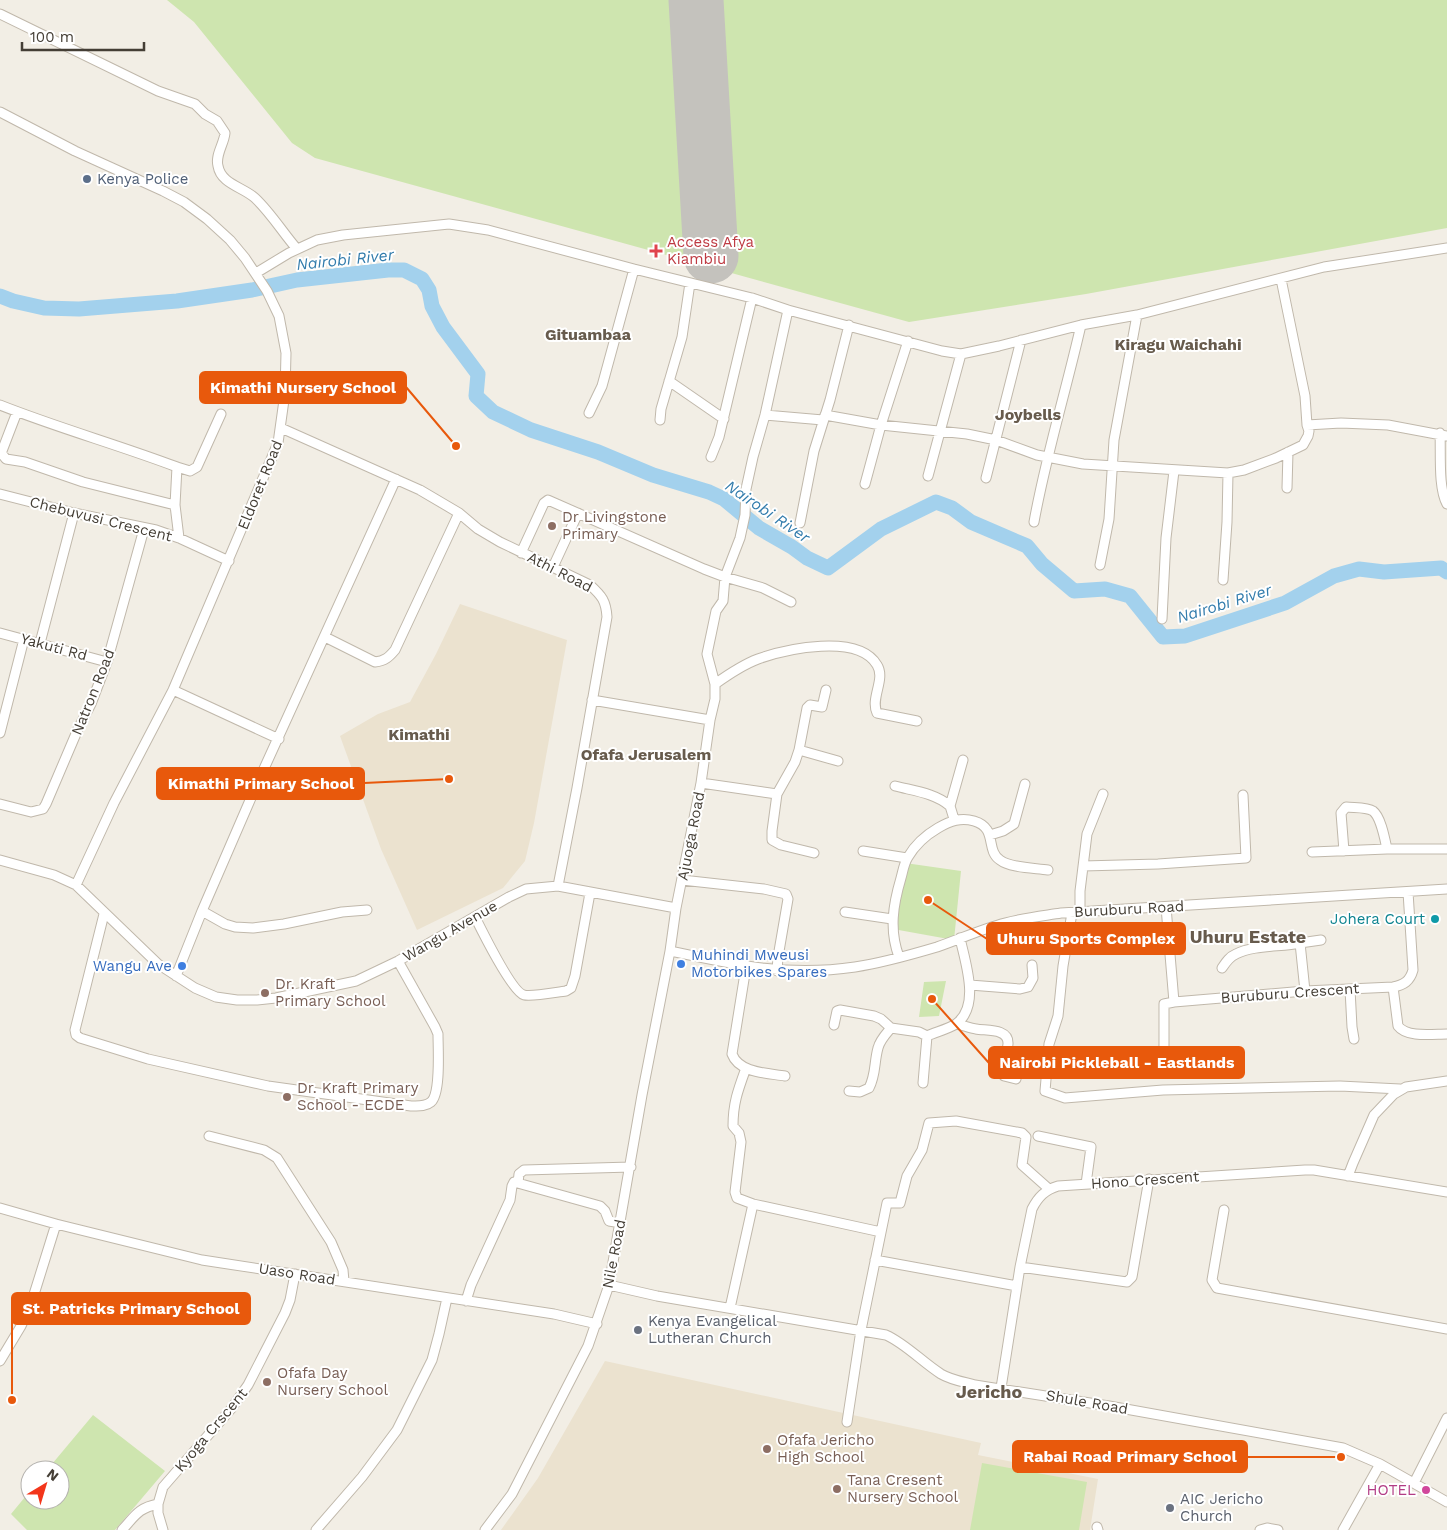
<svg xmlns="http://www.w3.org/2000/svg" width="1447" height="1530" font-family="'Work Sans',sans-serif">
	<style>
		.education { fill: #ebe2cf }
		.green { fill: #cee5af }
		.lines { fill: none; stroke-linecap: round; stroke-linejoin: round }
		.river { stroke: #a3d1ed; stroke-width: 15 }
		.runway { stroke: #c4c2bd; stroke-width: 55 }
		.minor-casing { stroke: #c0b8ab; stroke-width: 11 }
		.minor { stroke: #fff; stroke-width: 9 }
		.service-dot { fill: #5c6f8a; stroke: #fff; stroke-width: 2 }
		.health-dot { fill: #e0444e; stroke: #fff; stroke-width: 2 }
		.education-dot { fill: #8d6e63; stroke: #fff; stroke-width: 2 }
		.culture-dot { fill: #0f9aa8; stroke: #fff; stroke-width: 2 }
		.shop-dot { fill: #3f7fe0; stroke: #fff; stroke-width: 2 }
		.worship-dot { fill: #6b7280; stroke: #fff; stroke-width: 2 }
		.hotel-dot { fill: #d1479c; stroke: #fff; stroke-width: 2 }
		.labels { text-anchor: middle; stroke-width: 4; stroke-linejoin: round; paint-order: stroke }
		.service-label { font-size: 15px; fill: #4e5e75; stroke: #fff; text-anchor: start }
		.health-label { font-size: 15px; fill: #be3a42; stroke: #fff; text-anchor: start }
		.street-label { font-size: 15px; fill: #443e35; stroke: #fff }
		.education-label { font-size: 15px; fill: #785e54; stroke: #fff; text-anchor: start }
		.culture-label { font-size: 15px; fill: #0d838f; stroke: #fff; text-anchor: end }
		.shop-label { font-size: 15px; fill: #366cbe; stroke: #fff; text-anchor: start }
		.worship-label { font-size: 15px; fill: #5b616d; stroke: #fff; text-anchor: start }
		.hotel-label { font-size: 15px; fill: #b23c85; stroke: #fff; text-anchor: end }
		.water-label { font-size: 16px; font-style: italic; fill: #327cac; stroke: #fff }
		.neighbourhood-label { font-size: 16px; font-weight: bold; fill: #675b4d; stroke: #fff }
		.quarter-label { font-size: 18px; font-weight: bold; fill: #675b4d; stroke: #fff }
		.leader { fill: none; stroke: #e8590c; stroke-width: 2 }
		.callout-dot { fill: #e8590c; stroke: #fff; stroke-width: 2 }
		.callout { fill: #e8590c; stroke: #e8590c; stroke-width: 2 }
		.callout-label { font-size: 16px; text-anchor: middle; font-weight: bold; fill: #fff }
	</style>
	<rect width="100%" height="100%" fill="#f2eee5"/>
	<path class="education" d="M460 604 567 640 534 823 525 861 503 888 417 930 381 849 340 736 378 714 410 702 436 654Z
		M605 1361 981 1443 978 1455 1098 1479 1090 1530H501L538 1478Z"/>
	<path class="green" d="M167 0H1447V228L1086 294 909 322 315 158 292 143 194 22Z
		M905 863 961 871 954 940 893 929Z
		M946 981 939 1016 919 1017 924 982Z
		M93 1415 165 1471 115 1530H27L11 1514 30 1491V1500H60V1470H47Z
		M982 1463 1087 1482 1079 1530H970Z"/>
	<g class="lines">
		<path class="river" d="M0 296 13 301 44 308 79 309 177 301 252 290 297 280 388 270H404L422 279 429 290 432 306 443 327 478 374 476 396 493 412 531 430 598 452 653 475 709 492 724 499 759 528 792 547 807 558 828 568 881 529 936 502 952 508 971 522 1027 546 1042 564 1074 591 1105 589 1130 596 1163 637 1185 636 1285 603 1334 576 1359 569 1384 572 1441 568 1447 572"/>
		<path class="runway" d="M696 0 711 256"/>
		<defs>
			<path id="minor" d="M0 14 158 91 195 104 205 114 217 121 225 133C224 144 215 155 218 166 221 184 243 187 255 198 271 213 283 233 297 249
				M0 112 75 151 163 191 184 202 207 219 230 240 245 258 267 291 279 316 286 353 285 393 278 443 173 690 114 803 76 885
				M256 273 289 253 317 240 343 235 449 224 488 230 634 269 752 298 788 310 942 351 961 354 999 346 1081 325 1137 315 1324 267 1447 248
				M669 381 724 419
				M0 405C58 428 119 445 177 467L175 505 179 538
				M17 412 2 451V454L6 459 25 462 83 482 175 505
				M589 413 602 386 634 269
				M765 415 823 420
				M825 415 881 425 967 434 996 440 1037 455 1083 464 1228 473 1244 470 1276 458 1303 445 1308 436 1309 431 1307 425 1305 396 1281 279
				M660 420 661 409 682 337 690 283
				M1307 425 1341 423 1388 425 1447 436
				M281 428 420 490 459 513 478 529 500 542 590 585C602 596 606 601 607 617L577 788 558 886
				M1440 433C1441 453 1438 488 1447 504
				M711 457 719 437 752 298
				M177 467 190 471 197 467 221 414
				M928 476 961 354
				M986 478 1021 340
				M865 484 881 425 908 341
				M1287 488 1288 452
				M0 494 74 513 156 530 179 538 229 561
				M1034 522C1046 455 1066 391 1081 325
				M800 523 814 451 830 400 849 325
				M521 553 544 503 548 500 704 569 725 577 763 588 791 602
				M1100 565 1109 519 1114 440 1137 315
				M553 567 578 513
				M1223 580 1227 522 1228 473
				M1162 619 1166 538 1174 471
				M0 633 107 662
				M325 637 375 662C385 661 389 657 395 650L459 513
				M40 643 74 513
				M715 684C729 674 742 665 758 659 786 649 858 633 877 665 886 679 870 698 877 713L917 721
				M173 690 279 739
				M592 700 710 720
				M0 733 24 639
				M799 750 807 708 810 705 822 707 826 690
				M701 783 777 794 795 762 799 750 838 761
				M895 786C914 791 935 793 950 806
				M777 794 772 831V840L781 845 814 853
				M0 804 31 812 43 809 46 804 78 729 91 704 107 662 144 529
				M954 819 950 806 963 760
				M990 835 1003 831 1014 824 1025 784
				M863 851 907 858
				M1344 851 1341 813 1346 807C1354 808 1367 807 1373 811 1381 817 1385 840 1387 849
				M1312 852 1387 849H1447
				M0 860 54 875 76 885 158 964 195 988 216 997 237 1000H257L276 998 356 981 398 961 509 897 526 889 558 886 676 908
				M1083 866 1158 864 1246 858 1243 795
				M682 880 764 889 786 894 788 899 778 957 777 971
				M1166 907 1174 1002 1305 991 1393 987C1404 985 1410 981 1413 970L1408 892
				M202 911 225 924 235 927 253 928 284 924 342 912 367 910
				M845 912 892 919
				M1080 912V891L1087 834 1103 794
				M1072 913 1063 966 1058 1016 1049 1044 1045 1091 1065 1098 1163 1090 1340 1086 1400 1089
				M104 914 75 1030 76 1035 80 1038 148 1059 268 1086 411 1106C418 1106 425 1107 431 1102 441 1093 438 1049 438 1034L435 1027 398 961
				M475 917C482 931 512 992 524 995 532 997 557 992 566 991L571 988 575 976 590 893
				M1300 943 1321 940
				M670 951C735 965 788 977 855 967 882 963 910 955 937 947 960 939 982 929 1005 923 1024 918 1042 916 1061 913L1447 889
				M899 957C889 930 893 905 901 878 903 871 904 863 908 857 915 845 926 835 938 828 950 821 961 817 974 821 998 828 985 850 1000 860 1010 868 1035 868 1048 870
				M746 967 732 1054C739 1073 767 1073 785 1076
				M1222 968C1226 962 1229 957 1236 954 1253 945 1281 947 1300 943L1305 991
				M176 976 202 911 257 784 396 479
				M970 985 1020 989 1028 987 1033 978 1032 965
				M1393 987 1398 1026C1407 1038 1433 1034 1447 1034
				M1350 989 1352 1027 1354 1039
				M956 1024C963 1025 969 1028 976 1029 986 1031 1009 1028 1008 1044 1007 1055 1002 1065 1004 1076L1016 1079
				M834 1025 837 1011 840 1010 874 1016 881 1019 891 1028 919 1032 927 1036C936 1032 948 1029 956 1024 981 1006 965 962 960 938
				M1154 1052 1162 1051 1164 1047V1004L1174 1002
				M746 1068C738 1090 733 1103 733 1126L739 1133 741 1142 735 1192 737 1198 753 1204 881 1232
				M923 1083 927 1036
				M849 1091 860 1092 869 1088C876 1075 874 1062 878 1048 880 1040 886 1034 891 1028
				M209 1136 264 1150 277 1158 331 1242 343 1270 344 1281
				M1038 1136 1091 1147 1086 1184
				M1348 1176 1353 1163 1374 1115 1394 1094 1406 1087 1447 1081
				M518 1183 519 1174 524 1170 631 1167
				M0 1208 56 1224 202 1260 554 1314 597 1324
				M1224 1210 1212 1280 1217 1288 1447 1329
				M875 1260 1017 1286
				M1020 1267 1127 1282 1132 1277 1149 1179
				M609 1285 657 1296 886 1335C906 1344 922 1362 941 1374 951 1380 964 1382 975 1385L1109 1406 1343 1448 1380 1464 1447 1502
				M466 1301 471 1285 510 1200 512 1186 514 1182 600 1206 605 1211 609 1221 621 1223
				M730 1308 753 1204
				M0 1361 21 1326 31 1304 56 1224
				M1001 1388 1020 1267 1032 1209C1038 1197 1045 1190 1058 1186L1305 1170H1314L1447 1192
				M847 1422 861 1330 887 1203H900L907 1176 922 1150 929 1123 956 1121 1022 1133 1026 1137 1022 1165 1049 1189
				M1414 1483 1447 1418
				M1097 1527 1098 1530
				M122 1530C135 1516 138 1508 158 1504
				M163 1530 158 1513V1504L163 1487 231 1409 248 1385 285 1313 290 1300 295 1274
				M316 1530 362 1477 397 1430 432 1360 439 1334 447 1298
				M485 1530 512 1494 588 1346 609 1285 642 1095 670 951 676 908 701 783 710 720 715 699V684L707 654 711 635 716 611 723 601 725 577 740 538 745 515 746 489 753 457 765 415 788 310
				M1260 1530 1267 1528 1278 1530
				M1343 1530 1380 1464"/>
		</defs>
		<use href="#minor" class="minor-casing"/>
		<use href="#minor" class="minor"/>
	</g>
	<circle class="service-dot" cx="87" cy="179" r="5"/>
	<path class="health-dot" d="M653.5 243.5h5v5h5v5h-5v5h-5v-5h-5v-5h5z"/>
	<g class="education-dot">
		<circle cx="552" cy="526" r="5"/>
		<circle cx="265" cy="993" r="5"/>
		<circle cx="287" cy="1097" r="5"/>
		<circle cx="267" cy="1382" r="5"/>
		<circle cx="767" cy="1449" r="5"/>
		<circle cx="837" cy="1489" r="5"/>
	</g>
	<circle class="culture-dot" cx="1435" cy="919" r="5"/>
	<g class="shop-dot">
		<circle cx="681" cy="964" r="5"/>
		<circle cx="182" cy="966" r="5"/>
	</g>
	<g class="worship-dot">
		<circle cx="638" cy="1330" r="5"/>
		<circle cx="1170" cy="1508" r="5"/>
	</g>
	<circle class="hotel-dot" cx="1426" cy="1490" r="5"/>
	<g class="labels">
		<g class="service-label">
			<text x="97" y="184">Kenya Police</text>
		</g>
		<g class="health-label">
			<text x="667" y="247">Access Afya<tspan x="667" dy="17">Kiambiu</tspan></text>
		</g>
		<g class="street-label">
			<text transform="translate(260 485) rotate(-68)" y="5">Eldoret Road</text>
			<text transform="translate(101 519) rotate(14)" y="5">Chebuvusi Crescent</text>
			<text transform="translate(560 572) rotate(27)" y="5">Athi Road</text>
			<text transform="translate(54 647) rotate(15)" y="5">Yakuti Rd</text>
			<text transform="translate(93 692) rotate(-68)" y="5">Natron Road</text>
			<text transform="translate(691 836) rotate(-79)" y="5">Ajuoga Road</text>
			<text transform="translate(1129 909) rotate(-3)" y="5">Buruburu Road</text>
			<text transform="translate(450 931) rotate(-30)" y="5">Wangu Avenue</text>
			<text transform="translate(1290 993) rotate(-4)" y="5">Buruburu Crescent</text>
			<text transform="translate(1145 1180) rotate(-4)" y="5">Hono Crescent</text>
			<text transform="translate(614 1254) rotate(-79)" y="5">Nile Road</text>
			<text transform="translate(297 1274) rotate(9)" y="5">Uaso Road</text>
			<text transform="translate(1087 1402) rotate(10)" y="5">Shule Road</text>
			<text transform="translate(211 1430) rotate(-50)" y="5">Kyoga Crscent</text>
		</g>
		<g class="education-label">
			<text x="562" y="522">Dr Livingstone<tspan x="562" dy="17">Primary</tspan></text>
			<text x="275" y="989">Dr. Kraft<tspan x="275" dy="17">Primary School</tspan></text>
			<text x="297" y="1093">Dr. Kraft Primary<tspan x="297" dy="17">School - ECDE</tspan></text>
			<text x="277" y="1378">Ofafa Day<tspan x="277" dy="17">Nursery School</tspan></text>
			<text x="777" y="1445">Ofafa Jericho<tspan x="777" dy="17">High School</tspan></text>
			<text x="847" y="1485">Tana Cresent<tspan x="847" dy="17">Nursery School</tspan></text>
		</g>
		<g class="culture-label">
			<text x="1425" y="924">Johera Court</text>
		</g>
		<g class="shop-label">
			<text x="691" y="960">Muhindi Mweusi<tspan x="691" dy="17">Motorbikes Spares</tspan></text>
			<text x="172" y="971" text-anchor="end">Wangu Ave</text>
		</g>
		<g class="worship-label">
			<text x="648" y="1326">Kenya Evangelical<tspan x="648" dy="17">Lutheran Church</tspan></text>
			<text x="1180" y="1504">AIC Jericho<tspan x="1180" dy="17">Church</tspan></text>
		</g>
		<g class="hotel-label">
			<text x="1416" y="1495">HOTEL</text>
		</g>
		<g class="water-label">
			<text transform="translate(345 259) rotate(-6)" y="6">Nairobi River</text>
			<text transform="translate(768 511) rotate(34)" y="6">Nairobi River</text>
			<text transform="translate(1224 603) rotate(-17)" y="6">Nairobi River</text>
		</g>
		<g class="neighbourhood-label">
			<text x="588" y="340">Gituambaa</text>
			<text x="1178" y="350">Kiragu Waichahi</text>
			<text x="1028" y="420">Joybells</text>
			<text x="419" y="740">Kimathi</text>
			<text x="646" y="760">Ofafa Jerusalem</text>
		</g>
		<g class="quarter-label">
			<text x="1248" y="943">Uhuru Estate</text>
			<text x="989" y="1398">Jericho</text>
		</g>
	</g>
	<path class="leader" d="M456 446L406 387M449 779L364 783M928 900L987 939M932 999L989 1063M12 1400L12 1309M1341 1457L1247 1457"/>
	<g class="callout-dot">
		<circle cx="456" cy="446" r="5"/>
		<circle cx="449" cy="779" r="5"/>
		<circle cx="928" cy="900" r="5"/>
		<circle cx="932" cy="999" r="5"/>
		<circle cx="12" cy="1400" r="5"/>
		<circle cx="1341" cy="1457" r="5"/>
	</g>
	<g class="callout">
		<rect x="200" y="372" width="206" height="31" rx="5"/>
		<rect x="157" y="768" width="207" height="31" rx="5"/>
		<rect x="987" y="923" width="198" height="31" rx="5"/>
		<rect x="989" y="1047" width="255" height="31" rx="5"/>
		<rect x="12" y="1293" width="238" height="31" rx="5"/>
		<rect x="1013" y="1441" width="234" height="31" rx="5"/>
	</g>
	<g class="callout-label">
		<text x="303" y="393">Kimathi Nursery School</text>
		<text x="261" y="789">Kimathi Primary School</text>
		<text x="1086" y="944">Uhuru Sports Complex</text>
		<text x="1117" y="1068">Nairobi Pickleball - Eastlands</text>
		<text x="131" y="1314">St. Patricks Primary School</text>
		<text x="1130" y="1462">Rabai Road Primary School</text>
	</g>
	<g transform="translate(45 1485) rotate(38)"><circle r="24" fill="#ffffff" stroke="#b4b2ae"/>
	<path d="M0-4L9 19L0 12L-9 19Z" fill="#f3361b"/>
	<text y="-8" font-size="14" font-weight="bold" text-anchor="middle" fill="#443e35">N</text>
	</g>
	<path d="M22 42v8h122v-8" fill="none" stroke="#443e35" stroke-width="2.5"/>
	<text x="30" y="42" font-size="15" fill="#443e35" stroke="#ffffff" stroke-width="4" paint-order="stroke">100 m</text>
</svg>
